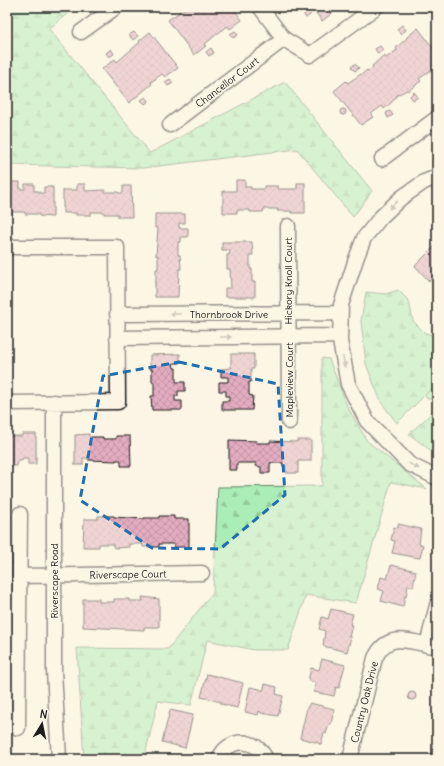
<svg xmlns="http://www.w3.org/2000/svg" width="444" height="766" font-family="Delius,sans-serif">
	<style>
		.green { fill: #abedb6; stroke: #648469 }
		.forest { fill: url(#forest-firs); stroke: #648469 }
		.building { fill: url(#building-cross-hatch); stroke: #1c1c1c }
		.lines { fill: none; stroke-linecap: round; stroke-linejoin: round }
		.minor-casing { stroke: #1c1c1c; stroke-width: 17 }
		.minor { stroke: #fcf5e5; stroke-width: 14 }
		.oneway { fill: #97938b }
		.marked { fill: none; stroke: #1f6fb2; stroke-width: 3; stroke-dasharray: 8 5; stroke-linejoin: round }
		.labels { text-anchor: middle; stroke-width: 3.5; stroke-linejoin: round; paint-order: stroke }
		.street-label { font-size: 10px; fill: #1c1c1c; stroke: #fcf5e5 }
	</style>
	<defs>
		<pattern id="forest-firs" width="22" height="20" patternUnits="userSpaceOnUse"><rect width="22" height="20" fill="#abedb6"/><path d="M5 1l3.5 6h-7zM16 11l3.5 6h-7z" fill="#93cb9c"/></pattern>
		<pattern id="building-cross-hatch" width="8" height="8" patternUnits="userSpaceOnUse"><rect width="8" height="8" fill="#e3acc0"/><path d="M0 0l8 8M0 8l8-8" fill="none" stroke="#c293a4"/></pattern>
	</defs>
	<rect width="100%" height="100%" fill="#fcf5e5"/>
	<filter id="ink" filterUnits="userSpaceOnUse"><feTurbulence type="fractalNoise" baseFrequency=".025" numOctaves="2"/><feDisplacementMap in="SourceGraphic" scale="8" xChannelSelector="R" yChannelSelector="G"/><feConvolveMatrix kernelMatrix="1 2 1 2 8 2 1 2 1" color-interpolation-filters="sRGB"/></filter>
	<g filter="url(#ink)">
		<path class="green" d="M437 382V398L436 399H427L423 391Z"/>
		<path class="forest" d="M7 7H75L49 29 150 153 285 82 372 191 353 217 297 149 143 168 7 165Z
			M398 290 409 301 413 321 425 333 437 336V383L397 423 381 402 366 364 361 321 366 292 386 294Z
			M322 358 329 359 347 406 367 441 427 489 391 482 356 603 306 595 288 650H254L207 640 191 705 158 701 144 759H84L77 648 168 649 213 592 218 487 322 486Z
			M437 408V455L409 434Z"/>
		<path class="building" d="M187 7 188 9 191 7H232L242 20 230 29 228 26 218 33 204 45 206 46 194 55 168 20Z
			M314 7H340L322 21 313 9Z
			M307 10 311 14 306 18 303 13Z
			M402 25 406 30 401 34 397 29Z
			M418 28 437 53V69L433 73 431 70 419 79 421 81 408 91 407 90 397 95 392 102 384 109 382 106 371 114 373 117 361 125 334 91 346 81 348 83 361 74V75L367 70 368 71 373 68 372 66 384 55 386 58 397 50 396 48 407 38V37Z
			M235 31 238 35 233 38 230 34Z
			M134 32 138 36 133 40 129 35Z
			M150 32 178 68 165 77 162 74 151 82 152 84 129 103 102 69 115 59 117 62 140 42 139 41Z
			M380 46 383 50 378 54 375 49Z
			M211 48 214 53 209 56 206 52Z
			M111 49 114 54 109 57 106 53Z
			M355 64 359 68 355 71 351 67Z
			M170 79 173 83 168 86 165 82Z
			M414 92 418 97 413 100 410 96Z
			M146 97 149 101 145 104 141 100Z
			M340 112a3 3 0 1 1 6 0a3 3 0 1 1-6 0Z
			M390 111 393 115 388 118 386 113Z
			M236 180H245V187H251V189H264V186H278V189H297V183H305V213H291V211H277L278 209H264L263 212H250V210H237V213H223V191H236Z
			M12 182H20V189H25V184H34V191H39V193H44V187H53V217L39 216V214H25V212H12V215H7V192H12Z
			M77 184H85V191L105 190V192H118L119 193H123V186H131L132 217H118V214H104V212H91V215H76V213H63V190H77Z
			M155 214H185V223H179V228H188V237H181V242H178V255H180L181 269H179L178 297H155V282H156V269H158V255L156 256 158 228H155Z
			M222 242H252L253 255H250V269H252V282H255V297H225V288H231L230 269H227V255H229L230 250H222Z
			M437 244V274L429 281 415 266Z
			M180 354V363H173L174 368H176V382H185V391H178V396H175V401H182V410H152L151 396H154V382H152V369H150V355Z
			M231 354H254V369H251V382H249V395L253 396 252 410H222V401H229V396H226V391H219V382H228V377H221V369L231 368Z
			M22 434H36V464H28V458H23L22 460H17V466H8L7 438H8V436H22Z
			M89 434V437H103V439H116V436H130L131 466H121V460H116V461L88 460V458H83V465H75V435Z
			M229 440 257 441 256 443H270V441L297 442V440H311V461H298V473H286V466H283V463H270V473H261V467L256 466V463H237V470H229Z
			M98 516H114V517L144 519V518H159V516H174V519H189V547H174V544H159V547H143V544H129V547L115 548 113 547V544H99V547H83L84 519H98Z
			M398 524 421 529 419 544 423 545 420 558 392 553 395 541 391 540 394 527 398 528Z
			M391 565 416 571 413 587 408 585 406 597 405 596 403 607 381 601 384 591 378 589 381 577 387 579Z
			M142 597 159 599V627H144V630L83 627V599H99V602H114V599H129V601H143Z
			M331 609 353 614 350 625H352L349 637H351L347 652 323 646 325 631 319 629 322 617 328 619Z
			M322 659 345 665 339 688 336 687 334 696 314 692 316 683 308 681 311 668 319 670Z
			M207 674 243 683 237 708 221 704V702L201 697Z
			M265 684 277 687 276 694 283 696 278 716 261 713V712L259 711 258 715 245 712 250 687 260 689 263 691Z
			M408 696a4 4 0 1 1 8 0a4 4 0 1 1-8 0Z
			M310 703 334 709 331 724H329L326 734 324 733 321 744H319V743L300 738 307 708Z
			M170 710 193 715 185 748 162 742Z
			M168 754 189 759H167Z"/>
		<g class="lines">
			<defs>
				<path id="minor" d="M260 7 284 39 310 55 376 7
					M81 32 116 7
					M170 125 284 39
					M382 159 437 118
					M437 177 424 182 401 198 381 217 364 238 356 259 341 305 340 341 348 384 367 421 409 464 437 478
					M288 226 289 422
					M7 247H117L118 402 7 403
					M117 314 340 313
					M117 338 340 336
					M54 402V671L59 759
					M20 576 202 573
					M427 645 437 605
					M18 728 20 514
					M219 759C228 737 256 737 266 759
					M350 759 375 658C388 630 412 642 437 647"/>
			</defs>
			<use href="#minor" class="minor-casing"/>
			<use href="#minor" class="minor"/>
		</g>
		<defs><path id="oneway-solid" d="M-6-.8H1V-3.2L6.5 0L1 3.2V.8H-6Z"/></defs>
		<g class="oneway">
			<use href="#oneway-solid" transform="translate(393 205) rotate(137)"/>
			<use href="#oneway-solid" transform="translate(175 314) rotate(180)"/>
			<use href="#oneway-solid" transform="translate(226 337)"/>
			<use href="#oneway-solid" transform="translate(344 362) rotate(78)"/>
			<use href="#oneway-solid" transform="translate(414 466) rotate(28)"/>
		</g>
	</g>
	<path d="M0 0H444V766H0ZM179 362 278 384 285 495 220 549 152 548 80 500 103 376Z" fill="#fcf5e5" fill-opacity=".55" fill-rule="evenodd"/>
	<path class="marked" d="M179 362 278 384 285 495 220 549 152 548 80 500 103 376Z"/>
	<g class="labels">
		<g class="street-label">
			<text transform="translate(227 82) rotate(-37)" y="4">Chancellor Court</text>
			<text transform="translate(288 281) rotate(-90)" y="4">Hickory Knoll Court</text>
			<text x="229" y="318">Thornbrook Drive</text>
			<text transform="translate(289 380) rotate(-90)" y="4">Mapleview Court</text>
			<text transform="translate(128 574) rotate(-1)" y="4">Riverscape Court</text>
			<text transform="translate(54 581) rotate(-90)" y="4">Riverscape Road</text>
			<text transform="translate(364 702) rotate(-76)" y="4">Country Oak Drive</text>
		</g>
	</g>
	<rect width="444" height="766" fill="none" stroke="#fcf5e5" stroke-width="24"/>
	<rect x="12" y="12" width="420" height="742" fill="none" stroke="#1c1c1c" stroke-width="1.5" filter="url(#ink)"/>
	<g transform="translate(42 724) rotate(10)" stroke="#fcf5e5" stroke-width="3" paint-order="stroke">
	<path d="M0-3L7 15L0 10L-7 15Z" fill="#1c1c1c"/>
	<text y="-6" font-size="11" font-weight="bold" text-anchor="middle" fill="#1c1c1c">N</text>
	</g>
</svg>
